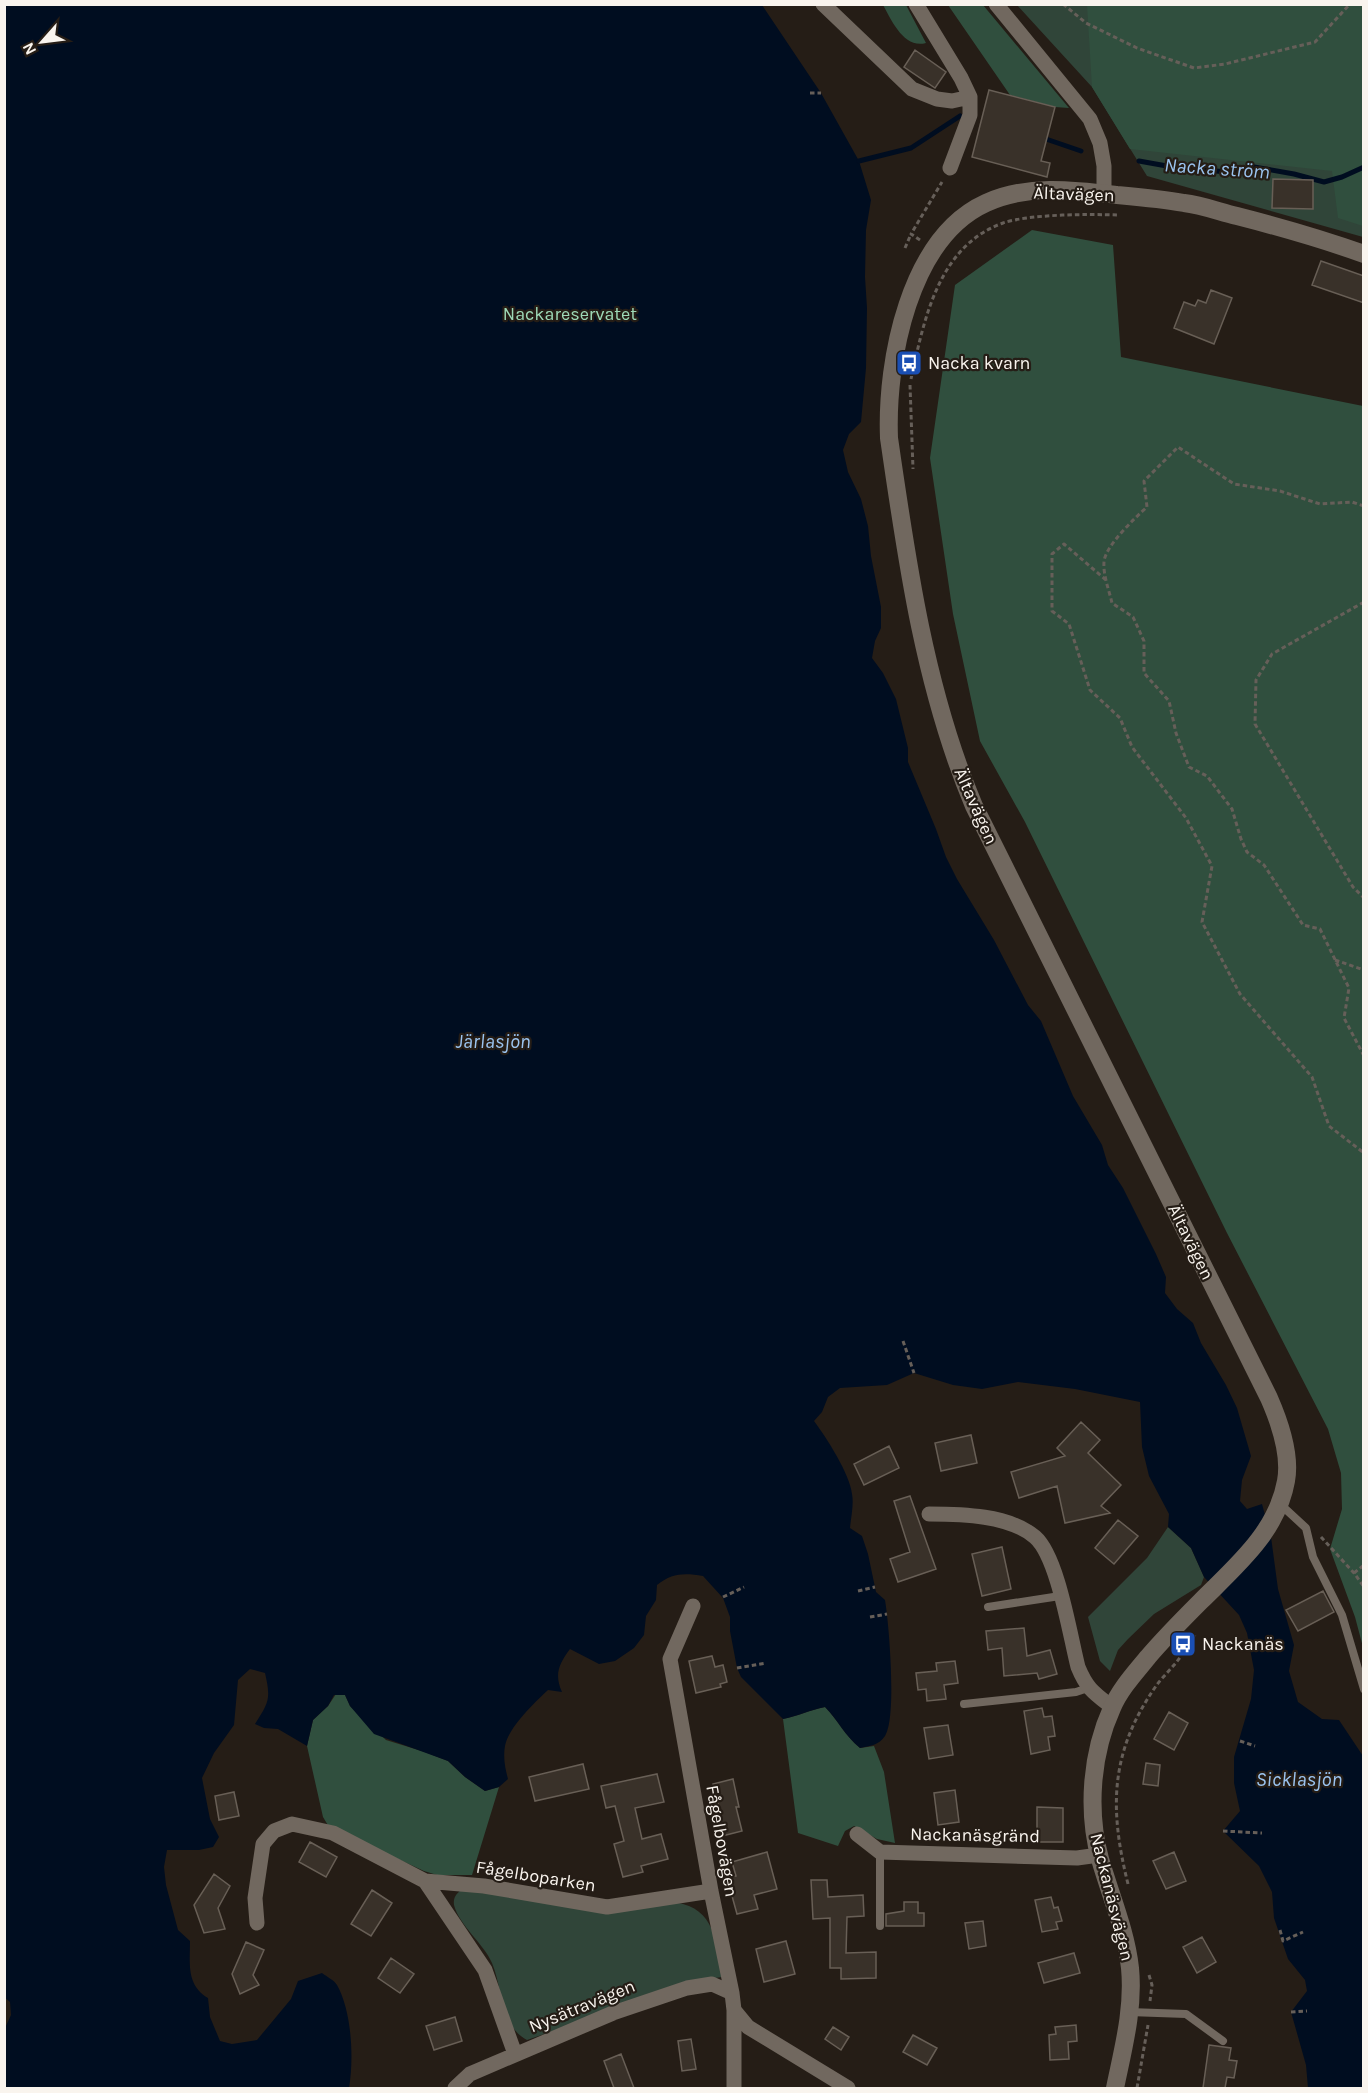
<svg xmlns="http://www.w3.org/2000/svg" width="1368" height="2093" font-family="Karla,sans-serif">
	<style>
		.green { fill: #304539 }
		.forest { fill: #304f3e }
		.water { fill: #000d20 }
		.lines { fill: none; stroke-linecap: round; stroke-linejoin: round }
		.stream { stroke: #000d20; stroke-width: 5 }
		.building { fill: #393129; stroke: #685f56; stroke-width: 1.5 }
		.path { stroke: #665f59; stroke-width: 3; stroke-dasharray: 4.5 3; stroke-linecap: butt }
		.service { stroke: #71685f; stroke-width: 8 }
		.minor { stroke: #71685f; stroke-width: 15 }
		.secondary { stroke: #71685f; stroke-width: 18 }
		.labels { text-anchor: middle; stroke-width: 4.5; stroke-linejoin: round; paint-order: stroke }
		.street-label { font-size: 18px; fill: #f9f4ee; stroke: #251d16 }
		.park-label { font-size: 18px; fill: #9ed9b7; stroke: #251d16 }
		.poi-label { font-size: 18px; fill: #f9f4ee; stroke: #251d16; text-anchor: start }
		.water-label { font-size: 20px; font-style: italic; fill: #9bc4f0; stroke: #251d16 }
	</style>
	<rect width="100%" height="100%" fill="#251d16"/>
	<path class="green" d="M1017 5H1363V237L1147 176 1092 87Z
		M1168 1527 1191 1548 1204 1577 1201 1585 1154 1614 1128 1639 1118 1650 1110 1671 1100 1661 1088 1617 1147 1558Z
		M461 1890 659 1904C667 1904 676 1902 683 1904 717 1913 717 1949 722 1977L701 1980 527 2040C500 2026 503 1989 492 1963 484 1944 459 1925 454 1905 453 1898 456 1894 461 1890Z"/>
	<path class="forest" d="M883 5H906L926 43C904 49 892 21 883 5Z
		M948 5H983L1069 108 1055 107 1010 95Z
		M1087 5H1363V226L1338 218 1332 171 1130 149 1092 87Z
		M1032 230 1113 245 1121 357 1363 406V1647L1355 1617 1330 1549 1342 1509 1341 1473 1328 1429 1227 1233 1025 822 980 741 953 614 930 458 955 285Z
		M336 1694 345 1695 350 1706 386 1740 425 1752 448 1761 465 1777 485 1791 499 1787 472 1875H437L424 1871 329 1827 323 1817 307 1746 313 1720 328 1706Z
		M825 1707C838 1720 845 1736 860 1748L874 1746 884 1772 895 1843 877 1839 854 1826 845 1831 838 1846 798 1833 783 1719C798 1716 810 1710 825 1707Z"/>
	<path class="water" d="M5 5H762L821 93 859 161 871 200 866 230 865 277 867 308 866 368 861 422 849 434 843 450 848 472 861 499 868 526 871 556 881 607V628L875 641 872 658 883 673 896 699 908 748V762L936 829 946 857 957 879 994 940 1028 1005 1041 1021 1073 1096 1102 1145 1108 1165 1123 1188 1156 1254 1166 1277 1165 1293 1177 1309 1193 1323 1201 1343 1226 1385 1237 1408 1251 1456 1242 1480 1240 1501 1247 1509 1262 1504 1271 1537 1278 1589 1294 1645 1289 1671 1298 1702 1322 1719 1339 1720 1363 1756V2088H1308L1306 2065 1291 2012 1307 1991 1305 1980 1288 1959 1274 1918 1272 1892 1259 1866 1223 1831 1240 1811 1234 1783V1757L1251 1699 1254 1670 1247 1633 1239 1615 1204 1577 1191 1548 1168 1527 1169 1514 1149 1476 1142 1447 1140 1402 1075 1389 1018 1382 982 1389 953 1385 914 1373 887 1385 840 1388 828 1397 822 1412 814 1421C826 1437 850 1474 852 1494 854 1504 851 1517 850 1528L862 1536 868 1554 876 1592 885 1600C889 1623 897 1718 885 1736 879 1745 870 1746 860 1748 845 1736 838 1720 825 1707 810 1710 798 1716 783 1719L741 1677 737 1668 730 1631V1617L723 1598 703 1576C684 1573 672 1573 657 1585L656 1600 646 1616 644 1635 634 1648 615 1661 599 1664 570 1649C559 1664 554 1674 562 1692L548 1690C535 1702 508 1728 505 1746 503 1757 505 1768 508 1779L499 1787 485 1791 465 1777 448 1761 374 1734 350 1706 345 1695H334L328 1706 313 1720 307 1746 278 1729 264 1728 255 1724C269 1702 271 1699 265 1673L250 1669 238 1680 234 1725 214 1753 202 1778 210 1819 219 1837 213 1847 199 1850H167L164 1867 166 1885 178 1930 190 1941C190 1963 186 1985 208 1998L210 2017 220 2041 232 2044 257 2040 291 1999 298 1981 322 1973C327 1977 334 1980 337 1985 352 2012 354 2059 349 2088H5V2028L11 2015 10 2002 4 1997Z"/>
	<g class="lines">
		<path class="stream" d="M1046 139 1081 151
			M859 161 911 148 960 116
			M1139 161 1178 168 1228 172 1254 167 1294 174 1324 182 1342 177 1364 167"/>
	</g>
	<path class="building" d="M915 50 946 72 935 88 904 67Z
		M989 90 1055 107 1041 161 1050 163 1047 177 972 157Z
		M1273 179 1313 180V209L1272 208Z
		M1321 261 1364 276V303L1312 285Z
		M1211 290 1232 298 1214 344 1174 328 1184 302 1195 306 1198 300 1206 303Z
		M1081 1422 1100 1440 1088 1453 1121 1485 1101 1506 1110 1513 1065 1523 1057 1486 1019 1498 1011 1472 1065 1456 1057 1448Z
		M971 1435 977 1463 941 1471 935 1443Z
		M889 1446 899 1468 864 1485 854 1464Z
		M910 1496 936 1569 898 1582 890 1559 910 1552 894 1501Z
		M1118 1520 1138 1536 1114 1564 1095 1548Z
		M1002 1547 1011 1589 982 1596 972 1554Z
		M1323 1591 1334 1612 1298 1631 1286 1610Z
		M1024 1628 1027 1656 1050 1650 1057 1674 1039 1679 1037 1673 1004 1676 1002 1648 988 1650 986 1631Z
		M712 1656 715 1667 723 1665 727 1682 720 1684 721 1687 696 1693 689 1661Z
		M955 1661 958 1683 944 1685 946 1699 927 1701 926 1689 918 1690 916 1673 937 1671 936 1663Z
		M1042 1708 1044 1717 1052 1716 1055 1736 1048 1737 1050 1750 1031 1754 1024 1711Z
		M1169 1712 1188 1723 1174 1750 1154 1739Z
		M948 1725 953 1755 929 1759 924 1728Z
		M1146 1763 1160 1765 1158 1786 1143 1784Z
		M583 1764 589 1789 535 1801 529 1777Z
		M657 1774 664 1802 635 1808 642 1839 661 1834 668 1859 641 1866 643 1872 623 1877 614 1844 624 1841 615 1806 606 1808 601 1786Z
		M733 1779 739 1807H736L742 1831 722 1836 716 1812 720 1811 713 1784Z
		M955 1790 959 1822 938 1825 934 1793Z
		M234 1792 239 1816 219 1820 215 1796Z
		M1037 1807 1063 1808V1842H1037Z
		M310 1842 337 1857 326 1877 299 1862Z
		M767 1852 777 1889 754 1895 758 1909 737 1914 727 1878 736 1876 732 1862Z
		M1174 1852 1186 1881 1166 1889 1153 1861Z
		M214 1874 230 1886 218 1908 225 1929 204 1933 194 1905Z
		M811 1880H827L828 1897 863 1895 864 1916 847 1917 846 1953 876 1952V1978L841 1979V1968H830V1918L813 1919Z
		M372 1890 392 1903 371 1936 351 1924Z
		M1051 1897 1054 1908 1058 1907 1062 1921 1056 1922 1058 1929 1042 1932 1035 1900Z
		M904 1902H918V1913H924V1926H886V1914L904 1911Z
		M983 1921 986 1946 969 1949 965 1923Z
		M1202 1937 1216 1962 1197 1973 1183 1947Z
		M786 1941 795 1974 764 1982 756 1949Z
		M246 1942 264 1950 253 1975 259 1985 240 1994 232 1974Z
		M1074 1953 1080 1973 1044 1983 1038 1963Z
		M391 1958 414 1974 400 1993 378 1978Z
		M455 2017 462 2041 434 2050 426 2026Z
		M1076 2025 1077 2041 1068 2042 1069 2059 1050 2060 1049 2035 1056 2034 1055 2027Z
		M833 2027 849 2037 841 2050 825 2039Z
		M913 2035 937 2048 927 2065 903 2052Z
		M691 2039 696 2069 682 2071 678 2041Z
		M1209 2045 1231 2048 1229 2060 1237 2061 1234 2078 1227 2077 1225 2088H1203Z
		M621 2054 634 2088H614L604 2061Z"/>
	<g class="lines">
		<path class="path" d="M1063 4 1086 23 1137 48 1194 68 1225 64 1315 42 1350 4
			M810 93H821
			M920 240 911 234 942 182
			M905 248 911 234
			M911 379C924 320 938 246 1003 223 1030 214 1088 214 1118 215
			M910 385 913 469
			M1364 506 1352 502 1320 504 1280 491 1234 484 1178 447 1144 481 1147 507C1135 518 1105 546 1104 562 1103 575 1109 590 1112 603L1133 617 1144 641V673L1169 701 1176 733 1189 767 1207 776 1232 809 1241 839 1247 852 1264 865 1303 925 1320 929 1349 988 1344 1018 1364 1056
			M1106 580 1064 544 1052 554V611L1069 624 1090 690 1120 718 1132 747 1186 818 1212 866 1202 922 1240 994 1312 1077 1329 1126 1364 1153
			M1364 602 1272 654 1256 680 1255 724 1353 887 1364 898
			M1335 960 1364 970
			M903 1341 914 1373
			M1321 1537 1354 1573 1364 1587
			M1354 1573 1364 1565
			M858 1591 875 1587
			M723 1597 744 1587
			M870 1617 887 1614
			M737 1668 766 1663
			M1240 1741 1255 1746
			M1223 1831 1262 1833
			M1128 1884C1109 1808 1110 1752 1156 1686 1161 1679 1168 1672 1174 1665 1182 1656 1188 1645 1195 1635
			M1280 1930 1283 1941 1303 1932
			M1149 1975 1152 1985 1150 2001
			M1291 2012 1307 2011
			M1137 2088 1148 2025"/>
		<path class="service" d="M1280 1504 1306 1528 1313 1557 1342 1615 1364 1689
			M988 1607 1060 1596
			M964 1704 1076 1692 1088 1688
			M880 1926V1852
			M1129 2012 1186 2014 1223 2041"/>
		<path class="minor" d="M823 4 912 89 937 99 952 101 970 97
			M916 4 961 78 970 97V115L950 168
			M996 4 1090 119 1100 143 1104 166V193
			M929 1514C962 1514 1009 1515 1035 1537 1058 1557 1070 1636 1078 1667 1087 1689 1094 1693 1112 1707
			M693 1606 670 1659 711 1891 732 1993 734 2010V2088
			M857 1834 880 1852 1077 1858 1099 1855
			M257 1923 255 1898 263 1844 274 1831 292 1824 333 1833 425 1881
			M734 2010 748 2027 848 2088
			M515 2054 485 1970 425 1881 484 1886 607 1907 711 1891
			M455 2088 470 2074 613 2013 687 1988 712 1984 732 1993"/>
		<path class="secondary" d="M1115 2088C1123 2049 1134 2009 1130 1968 1126 1931 1110 1894 1100 1859 1087 1811 1091 1754 1112 1708 1120 1689 1135 1673 1148 1657 1165 1637 1183 1619 1201 1601 1236 1566 1277 1532 1286 1481 1291 1454 1280 1423 1269 1398L974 806C925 690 907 563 889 438 886 361 909 238 986 203 1027 184 1074 190 1117 195 1139 197 1162 199 1184 203 1202 205 1220 212 1237 216 1280 227 1322 239 1364 254"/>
	</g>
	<defs>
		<symbol id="bus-square" viewBox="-11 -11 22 22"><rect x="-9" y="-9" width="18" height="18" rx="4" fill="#1a4fb4" stroke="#251d16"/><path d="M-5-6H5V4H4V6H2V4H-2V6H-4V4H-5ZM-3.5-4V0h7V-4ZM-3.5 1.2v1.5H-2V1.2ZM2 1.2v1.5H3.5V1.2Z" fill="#fff"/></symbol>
	</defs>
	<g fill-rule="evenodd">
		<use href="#bus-square" x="894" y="348" width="30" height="30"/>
		<use href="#bus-square" x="1168" y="1629" width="30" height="30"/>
	</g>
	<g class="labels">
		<g class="street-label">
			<text transform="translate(1074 194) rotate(2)" y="6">Ältavägen</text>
			<text transform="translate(976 806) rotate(66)" y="6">Ältavägen</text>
			<text transform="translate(1191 1242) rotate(64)" y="6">Ältavägen</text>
			<text transform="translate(975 1835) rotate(1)" y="6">Nackanäsgränd</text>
			<text transform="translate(722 1841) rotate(80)" y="6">Fågelbovägen</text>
			<text transform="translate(536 1876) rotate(9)" y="6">Fågelboparken</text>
			<text transform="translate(1112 1897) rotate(76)" y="6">Nackanäsvägen</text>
			<text transform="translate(582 2006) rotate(-22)" y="6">Nysätravägen</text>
		</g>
		<g class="park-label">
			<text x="570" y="320">Nackareservatet</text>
		</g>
		<g class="poi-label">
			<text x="928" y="369">Nacka kvarn</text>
			<text x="1202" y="1650">Nackanäs</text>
		</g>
		<g class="water-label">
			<text transform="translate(1217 168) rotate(4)" y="7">Nacka ström</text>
			<text x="493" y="1048">Järlasjön</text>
			<text x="1299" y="1786">Sicklasjön</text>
		</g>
	</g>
	<rect width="1368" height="2093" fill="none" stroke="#f9f4ee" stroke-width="12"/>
	<g transform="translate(42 42) rotate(242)" stroke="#251d16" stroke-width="4.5" paint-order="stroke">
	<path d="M0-4.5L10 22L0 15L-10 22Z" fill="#f9f4ee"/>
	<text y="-9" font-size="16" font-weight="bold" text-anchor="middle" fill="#f9f4ee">N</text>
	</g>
</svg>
